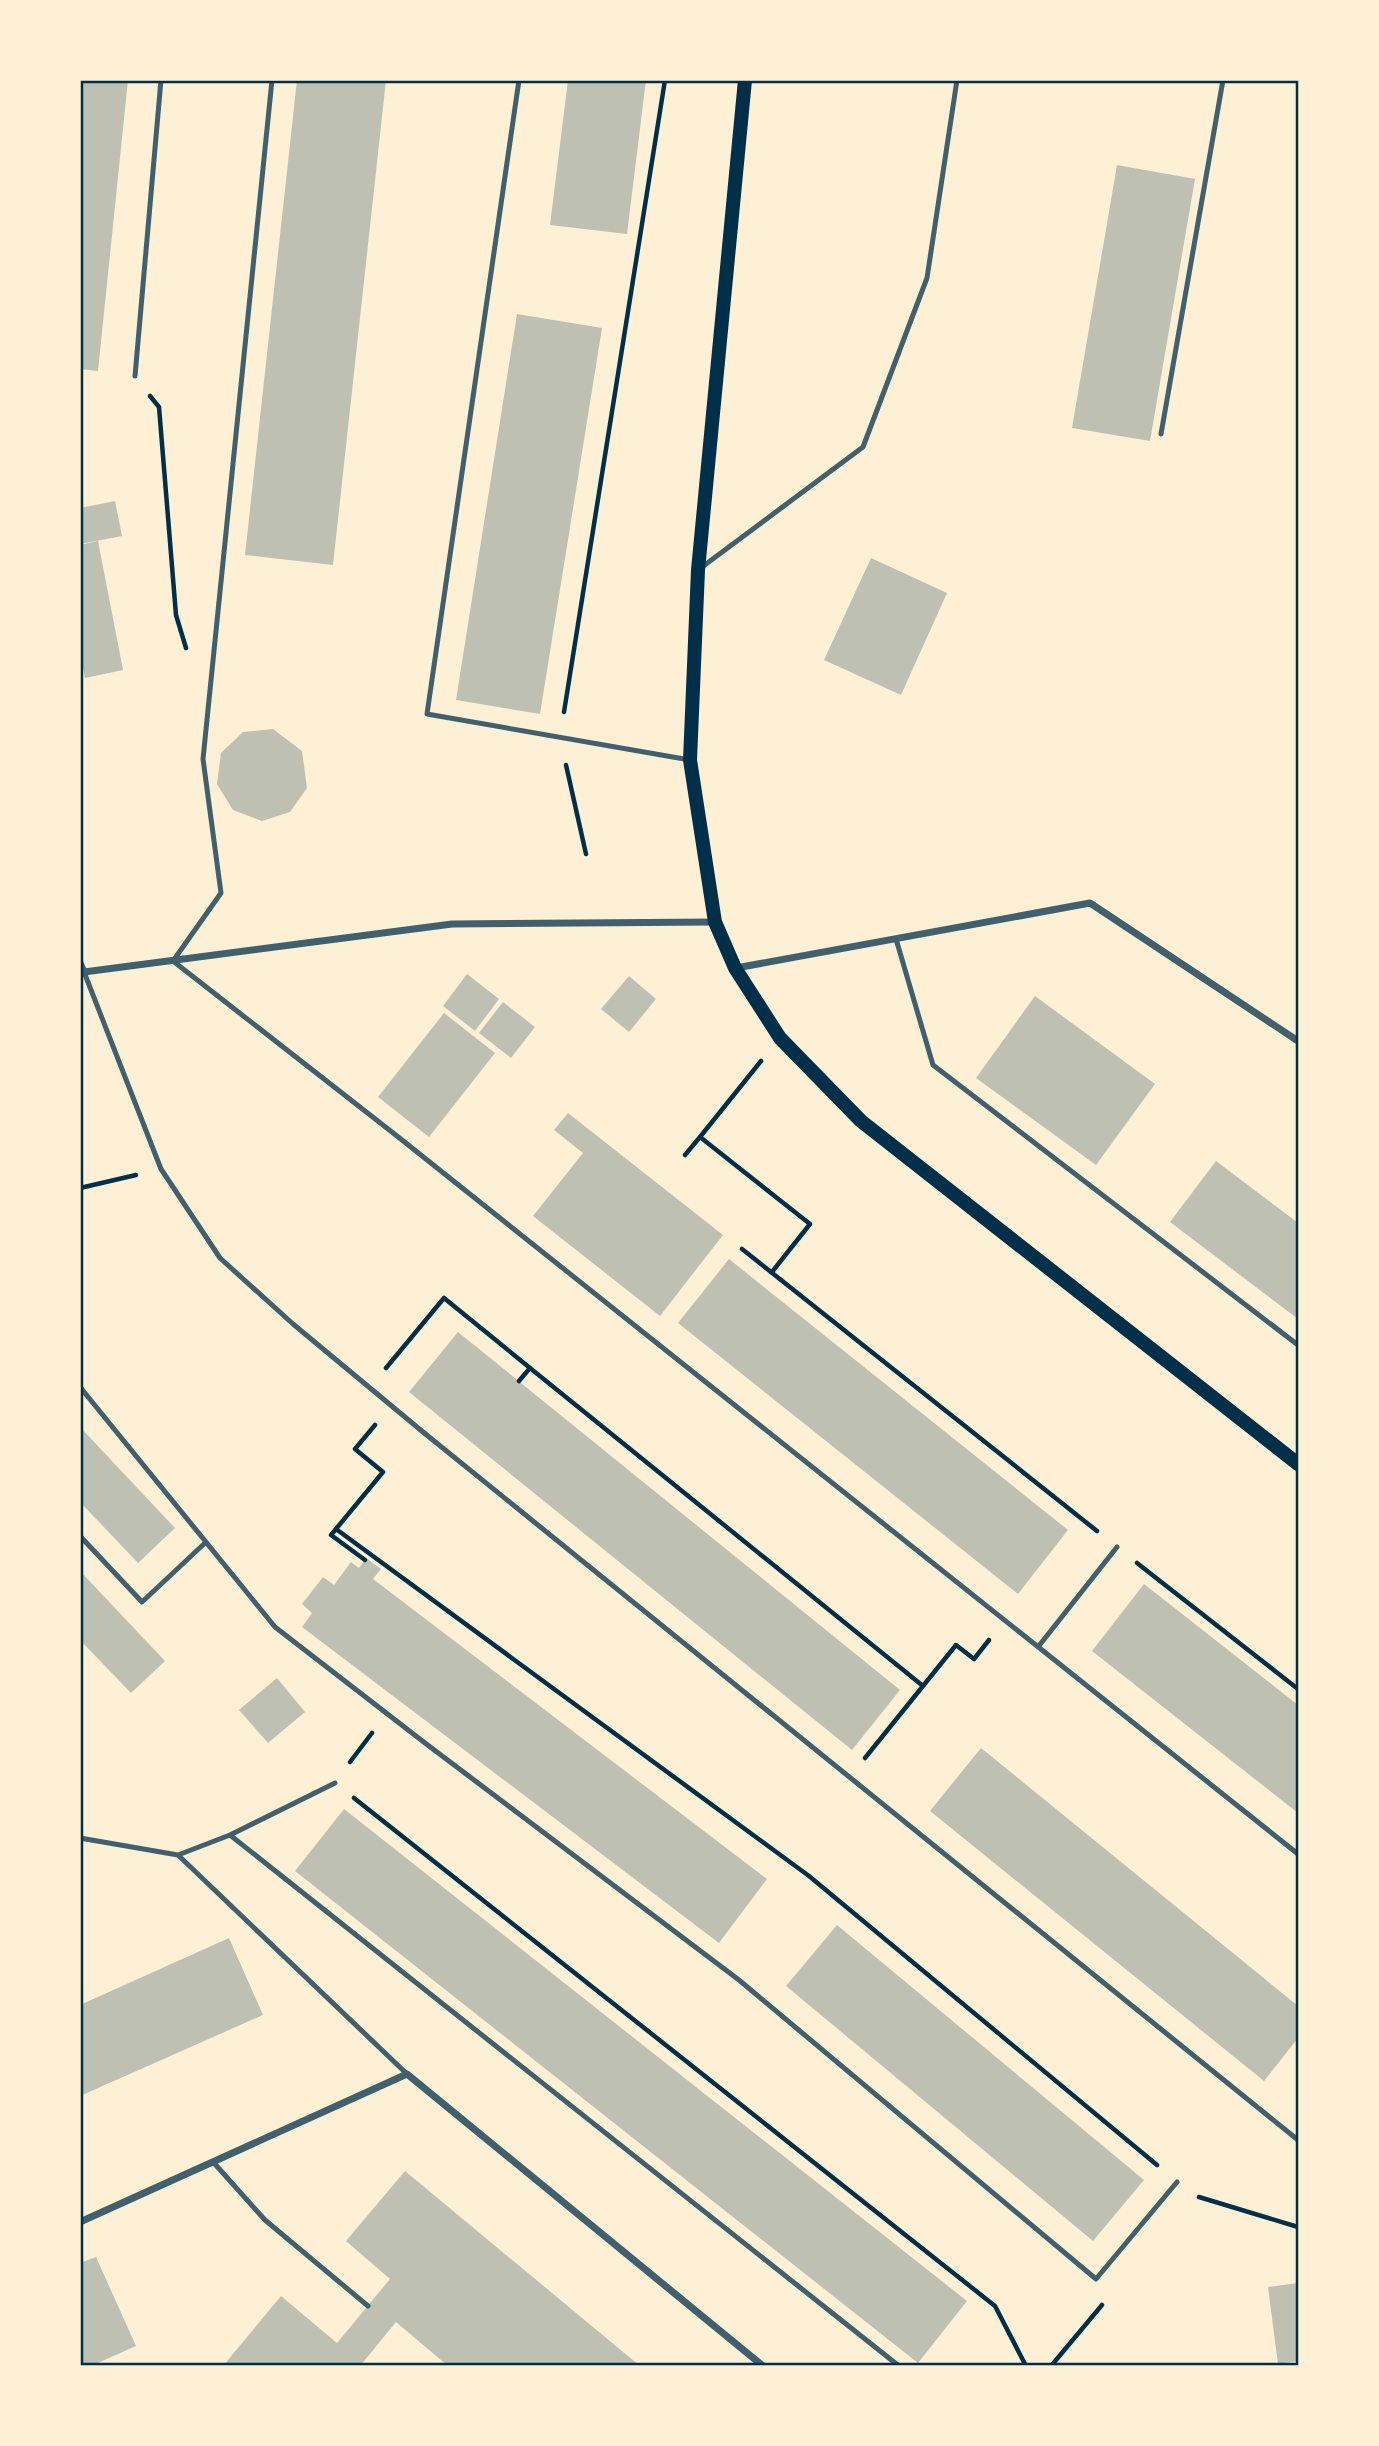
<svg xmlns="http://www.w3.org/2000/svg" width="1379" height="2446" font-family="Mulish,sans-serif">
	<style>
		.building { fill: #bec0b2 }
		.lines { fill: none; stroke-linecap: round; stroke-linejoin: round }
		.path { stroke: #003049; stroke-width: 4.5 }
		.service { stroke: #3f606c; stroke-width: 5 }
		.minor { stroke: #3f606c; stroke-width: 7 }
		.secondary { stroke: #003049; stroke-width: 14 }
		.neatline { fill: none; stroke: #003049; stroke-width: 2.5 }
	</style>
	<rect width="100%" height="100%" fill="#fdf0d5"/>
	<path class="building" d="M80 80H128L98 371 80 369Z
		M297 80H386L333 565 245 555Z
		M568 80H646L627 234 550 225Z
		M1117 165 1195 179 1150 441 1072 428Z
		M517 314 602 328 540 714 456 700Z
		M115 501 122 536 80 544V508Z
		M98 541 123 670 85 678 80 653V545Z
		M871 558 947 593 901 695 824 660Z
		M273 729 302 751 307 788 290 812 262 821 233 810 217 784 221 753 243 732Z
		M467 974 499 999 475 1031 443 1006Z
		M629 976 656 999 629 1032 601 1009Z
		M1035 996 1155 1084 1096 1165 976 1078Z
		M503 1002 535 1027 511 1058 479 1033Z
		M444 1013 495 1053 429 1137 378 1097Z
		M568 1113 723 1235 660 1316 533 1216 583 1153 554 1130Z
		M1216 1161 1298 1223V1319L1170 1222Z
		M729 1259 1068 1530 1018 1594 678 1323Z
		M458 1332 900 1690 852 1750 409 1392Z
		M80 1427 175 1528 138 1563 80 1502Z
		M366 1558 381 1569 373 1579 767 1879 719 1943 302 1627 312 1613 302 1604 323 1577 334 1585 351 1562 359 1568Z
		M80 1571 165 1661 131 1693 80 1640Z
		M1144 1584 1298 1705V1813L1092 1651Z
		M277 1678 305 1712 268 1743 239 1710Z
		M981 1748 1298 2006V2038L1264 2081 930 1811Z
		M344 1809 967 2301 918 2363 295 1871Z
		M837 1925 1144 2180 1093 2241 786 1986Z
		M229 1938 263 2015 80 2096V2005Z
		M405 2171 640 2366H448L396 2322 360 2366H223L281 2296 337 2343 390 2279 346 2241Z
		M96 2257 136 2346 91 2366H80V2263Z
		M1298 2283V2361L1278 2364 1268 2287Z"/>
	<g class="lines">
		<path class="path" d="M150 396 159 407 176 615 186 648
			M564 712 665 80
			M566 765 586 854
			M700 1137 761 1061
			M685 1155 700 1137 810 1224 772 1272
			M80 1188 136 1175
			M742 1249 1097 1531
			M386 1368 444 1298 530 1368 519 1381
			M530 1368 923 1686 865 1758
			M336 1529 809 1876 1157 2165
			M365 1560 331 1535 383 1472 355 1449 375 1425
			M1137 1563 1298 1689
			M923 1686 956 1645 974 1659 989 1640
			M350 1762 372 1733
			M354 1798 995 2306 1026 2366
			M1199 2197 1298 2227
			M1051 2366 1102 2305"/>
		<path class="service" d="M272 80 203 759 221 893 173 961 397 1136 1298 1854
			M519 80 427 714 690 760
			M135 376 161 80
			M1161 434 1223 80
			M702 567 863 447 927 278 957 80
			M896 939 933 1065 1298 1345
			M84 972 161 1169 220 1258 293 1324 423 1432 1298 2140
			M80 1387 275 1627 425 1743 739 1980 1096 2279 1177 2182
			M80 1536 142 1602 206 1542
			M1038 1647 1117 1547
			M230 1835 335 1783
			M80 1838 178 1855 407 2074
			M178 1855 230 1835 899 2366
			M214 2163 265 2220 368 2306"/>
		<path class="minor" d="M80 963 84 972 452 924 715 922
			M736 968 1090 903 1298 1041
			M80 2222 407 2074 763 2366"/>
		<path class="secondary" d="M745 80 698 570 690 760 715 922 735 968 780 1038 861 1121 1298 1464"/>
	</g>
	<rect width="1379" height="2446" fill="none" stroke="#fdf0d5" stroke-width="164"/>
	<rect x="82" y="82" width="1215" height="2282" class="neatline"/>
</svg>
